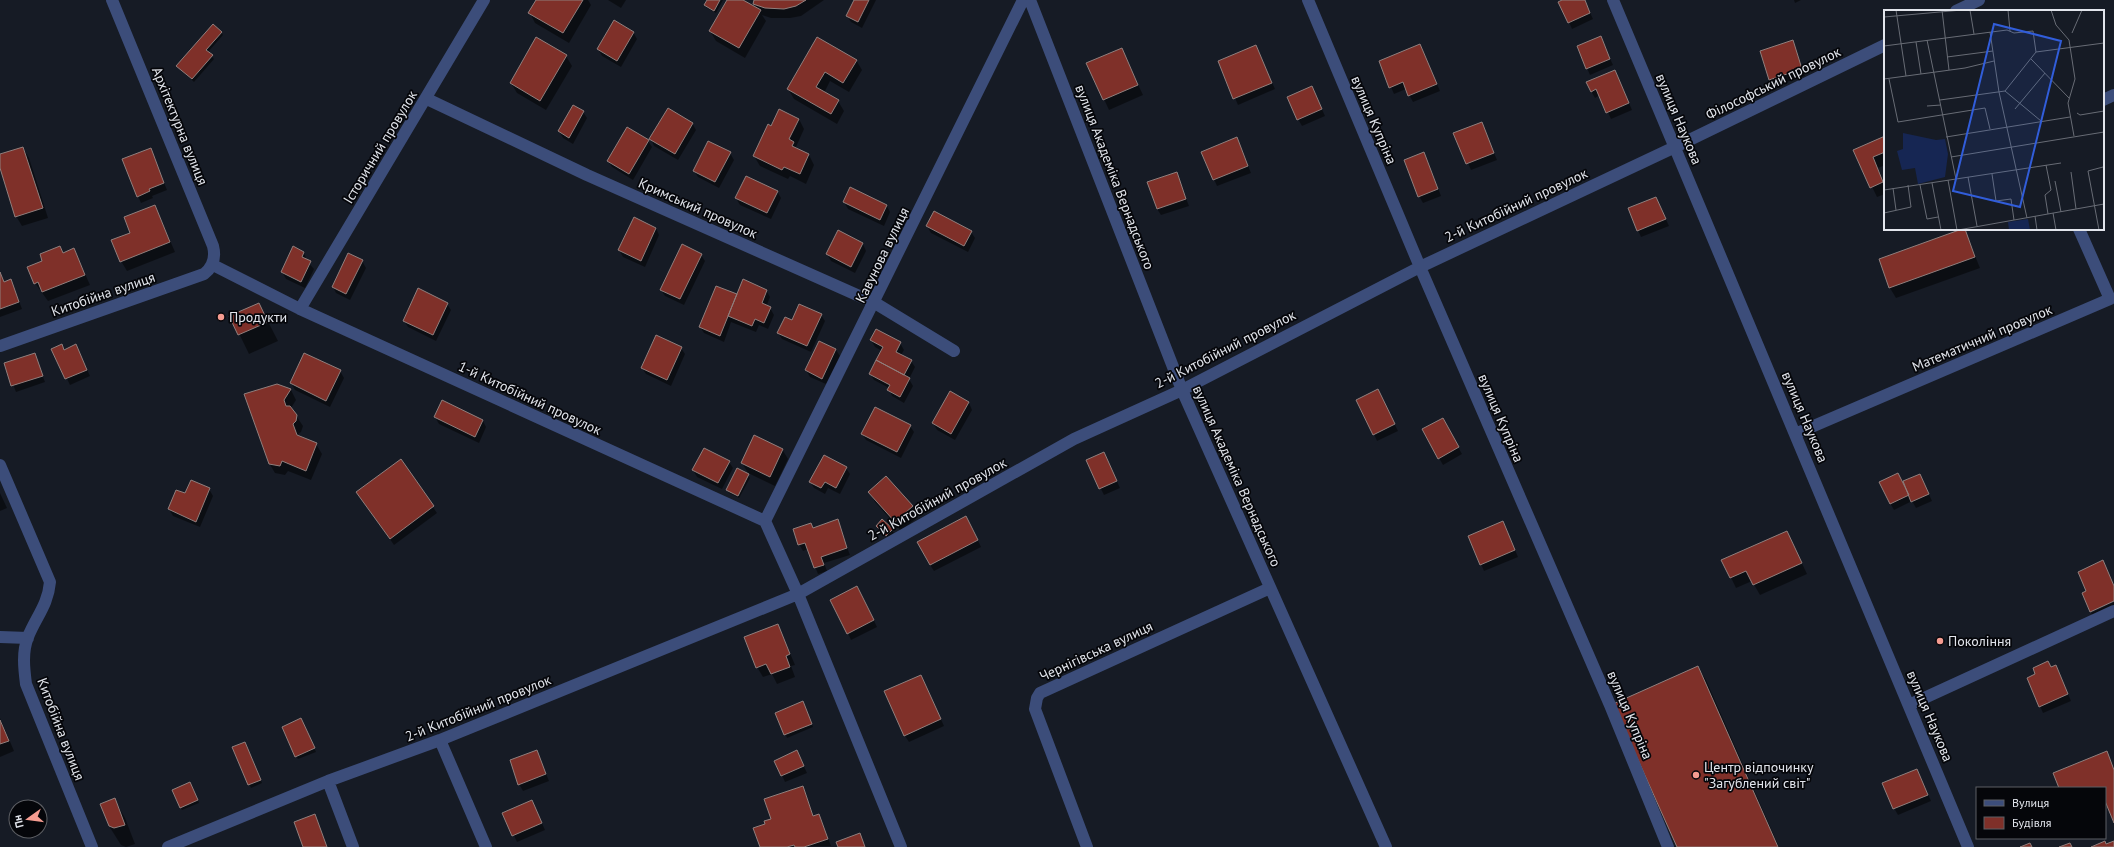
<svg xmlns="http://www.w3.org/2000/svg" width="2114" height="847" font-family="'PT Sans',sans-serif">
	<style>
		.shadow { fill: #0007 }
		.building { fill: #7f3029; stroke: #907f7d }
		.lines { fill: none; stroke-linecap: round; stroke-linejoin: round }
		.street { stroke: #3c4d7a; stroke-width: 12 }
		.poi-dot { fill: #f59c91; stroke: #05060a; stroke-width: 1.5 }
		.labels { text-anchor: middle; stroke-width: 3.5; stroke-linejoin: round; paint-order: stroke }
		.street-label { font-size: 14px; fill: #e2e5ec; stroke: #05060a }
		.poi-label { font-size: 14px; fill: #e2e5ec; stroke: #05060a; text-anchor: start }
		.inset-road { fill: none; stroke: #686c75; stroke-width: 1 }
		.view { fill: #315dda; fill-opacity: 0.15; stroke: #315dda; stroke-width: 2 }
		.inset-edge { fill: none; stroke: #e2e5ec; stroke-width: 2 }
	</style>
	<rect width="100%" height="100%" fill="#161b25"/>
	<path class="shadow" d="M537 0H588L591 5 569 43 535 23 530 13Z
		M608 0H626L621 8Z
		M708 0H723L716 13 707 8 705 5Z
		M728 0H741L757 9 754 4 755 0H824L801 16 790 18H771L762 15 766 21 745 58 716 41 710 31Z
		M855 0H876L862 28 851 22 847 16Z
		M1564 0H1584L1593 19 1572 29 1569 22Z
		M1794 0H1801L1795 3Z
		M221 32 223 35 208 52 214 59 194 82 177 66Z
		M633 32 637 39 621 67 602 56 598 49Z
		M1600 37 1613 65 1590 75 1587 68Z
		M817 38 856 60 862 70 849 92 830 81 824 93 838 101 844 111 837 124 794 99 788 89Z
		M1793 42 1805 76 1774 86 1770 79Z
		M1255 46 1275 89 1238 105 1219 61Z
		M1121 49 1143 95 1109 110 1088 64Z
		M1423 52 1440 91 1413 102 1406 89 1394 94 1380 62Z
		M566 56 572 66 546 110 517 93 511 83Z
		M1615 71 1632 110 1611 119 1600 95 1595 98 1591 91Z
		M1315 94 1325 116 1302 126 1298 119Z
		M583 112 587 118 573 144 563 138 559 131Z
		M799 119 804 129 796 147 798 150 809 155 814 165 806 184 790 176 788 179 760 166 754 156 772 127Z
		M692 123 696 130 678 160 654 146 651 139Z
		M1481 123 1497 160 1471 170 1455 134Z
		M1885 137V165L1878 168 1885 184V194L1877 197 1854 150Z
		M1237 139 1251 173 1217 186 1202 152Z
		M648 141 652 147 633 180 612 167 608 161Z
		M23 148 29 158 48 218 22 226 16 216 0 165V155Z
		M150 149 167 190 152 196 153 198 141 203 138 196Z
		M730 153 734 160 719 188 698 177 694 171Z
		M1427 160 1441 196 1423 203 1419 196Z
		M1176 173 1189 206 1161 215 1157 209Z
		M777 191 781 198 771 219 740 205 736 198Z
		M1656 198 1669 226 1641 237 1638 230Z
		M844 202 887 206 890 212 884 226 848 209Z
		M155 206 175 252 127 271 121 261 131 233Z
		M927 226 971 232 975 238 968 252 931 233Z
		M656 228 659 235 645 267 623 257 619 250Z
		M1964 229 1980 268 1896 298 1890 288 1880 259Z
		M838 232 863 244 866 251 855 273 831 261 827 254Z
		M293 248 304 253 307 261 314 269 305 288 286 279 282 272Z
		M74 249 90 285 48 301 35 283 63 253Z
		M701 255 705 261 684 305 665 296 661 290Z
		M362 261 366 268 350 300 336 293 333 287Z
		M0 274 4 283 11 280 22 309 0 317Z
		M766 290 770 297 766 307 770 308 774 315 768 329 759 325 756 332 731 322 724 342 704 333 700 327 737 296Z
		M259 304 278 341 249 354 231 317Z
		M447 304 451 310 436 341 408 327 404 321Z
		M821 315 825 321 811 352 782 339 778 333 792 321Z
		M871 340 900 343 904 350 901 355 911 361 915 367 909 379 913 386 904 403 892 396 889 388 874 380 870 374 882 351 875 347Z
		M820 342 836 350 840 356 826 384 810 377 806 370Z
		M681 348 685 354 671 386 646 374 642 368Z
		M53 350 79 352 90 376 70 385Z
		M34 354 45 382 16 392 5 364Z
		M340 371 344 378 330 407 295 390 291 383Z
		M277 385 291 390 296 400 291 408 303 426 301 432 298 434 299 437 316 444 322 454 311 480 288 471 285 475 275 473 269 463Z
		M950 393 969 403 972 410 955 440 937 430 933 423Z
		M1381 397 1398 431 1377 441 1374 434Z
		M435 417 483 421 486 427 479 443 439 424Z
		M910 426 914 432 901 458 866 440 862 434Z
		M1446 426 1462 454 1443 465 1439 458Z
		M782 449 788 459 775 486 748 473 742 463Z
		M1104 453 1120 488 1104 495 1087 461Z
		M400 461 437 513 394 545 361 498Z
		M729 462 733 468 722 489 697 477 693 470Z
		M846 468 850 474 840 494 828 488 825 494 814 488 810 482Z
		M748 475 750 478 739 498 729 493 727 490Z
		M1920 475 1932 501 1916 508 1912 501 1894 510 1890 503 1903 482Z
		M209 489 213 496 200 527 173 516 169 509 186 495Z
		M870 492 912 507 918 517 901 531 875 502Z
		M0 493 7 508 0 511Z
		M837 521 850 555 824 563 827 571 818 574 808 549 803 551 799 544 813 529Z
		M1503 522 1518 557 1484 571 1481 564Z
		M970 524 981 547 934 571 930 565Z
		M877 526 892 530 894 533 888 538Z
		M1787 532 1807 574 1760 595 1752 581 1736 588 1723 561Z
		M861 594 877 627 851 640 848 633Z
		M2114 602V609L2095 618 2091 613Z
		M778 625 795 665 791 666 795 677 777 684 772 674 763 677 757 667Z
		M1698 667 1706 680 1779 847H1678Z
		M2051 668 2059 673 2071 701 2043 713 2040 706 2037 675Z
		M924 683 944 726 909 742 905 736Z
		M804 705 813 727 787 738 776 714Z
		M0 718 14 751 0 757Z
		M302 722 316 752 298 759 296 756Z
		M246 746 262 783 251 788 233 748Z
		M537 752 549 781 523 791 519 784Z
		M797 752 807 773 785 782 782 775Z
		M1917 770 1931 801 1898 815 1894 808Z
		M192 786 199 803 182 810 181 808Z
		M803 787 814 817 818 815 822 822 831 846 761 847 767 825Z
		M114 799 125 818 135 844 126 847 121 845 109 826Z
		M535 808 545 830 517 842 503 813Z
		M315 815 318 822 327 847H304Z"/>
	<path class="building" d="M536 0H583L563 33 528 13Z
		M707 0H720L714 11 704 5Z
		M727 0H743L761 10 739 48 709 31Z
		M754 0H806L796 6 784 9 765 8 753 4Z
		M854 0H869L858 22 846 16Z
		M1562 0H1585L1590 13 1568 23 1558 2Z
		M614 20 634 32 617 61 597 49Z
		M213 24 222 32 206 50 213 55 192 79 176 66Z
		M1601 36 1610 59 1586 69 1577 46Z
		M536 37 567 55 540 101 510 83Z
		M817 37 857 60 843 83 825 72 816 87 839 100 831 114 787 89Z
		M1793 40 1802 69 1769 80 1760 51Z
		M1420 44 1437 84 1408 96 1403 82 1389 88 1379 61Z
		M1256 45 1272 83 1233 99 1218 61Z
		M1122 48 1138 85 1103 100 1086 63Z
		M1615 70 1629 103 1606 113 1596 89 1591 92 1586 82Z
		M1312 86 1322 109 1297 120 1287 97Z
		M573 105 584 111 569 138 558 131Z
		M668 108 693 123 675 154 649 139Z
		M779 109 799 119 789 139 794 142 792 146 809 154 800 174 784 167 782 170 753 156 768 124 771 126Z
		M1482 122 1494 153 1466 164 1453 133Z
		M627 127 649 140 629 174 607 161Z
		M1885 136V152L1873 157 1883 182 1870 188 1853 150Z
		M1237 137 1248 166 1213 180 1201 152Z
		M708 141 731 152 715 182 693 171Z
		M23 147 43 208 15 217 0 168V154Z
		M151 148 164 183 149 189 150 191 137 197 122 159Z
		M1424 152 1438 189 1418 197 1404 160Z
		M1177 172 1186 199 1157 209 1147 182Z
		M746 176 778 191 767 213 735 198Z
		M850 187 887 205 880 220 843 202Z
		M1656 197 1666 219 1637 231 1628 208Z
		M155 205 170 242 120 262 111 240 130 233 124 217Z
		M934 211 972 231 964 246 926 226Z
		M634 217 656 228 641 261 618 250Z
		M1962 229H1965L1975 257 1889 288 1879 259Z
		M838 230 863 243 851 267 826 254Z
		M682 244 702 254 680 299 660 290Z
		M60 246 63 253 74 248 85 275 42 292 38 282 34 284 27 267 42 261 40 254Z
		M293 246 304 252 302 257 311 261 301 282 281 272Z
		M348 253 363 260 346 294 332 287Z
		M0 272 4 282 11 279 19 302 0 309Z
		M743 279 767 290 762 303 771 307 764 323 755 319 752 326 728 316Z
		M716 286 737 294 720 336 699 327Z
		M418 288 448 303 433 335 403 321Z
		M259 303 268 322 238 335 229 316Z
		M799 304 822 314 807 346 777 333 785 317 792 320Z
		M876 329 901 342 896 352 912 360 904 375 876 360 883 347 870 340Z
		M656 335 682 347 667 380 641 368Z
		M819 341 836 349 822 379 805 370Z
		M62 344 64 350 76 344 87 370 65 379 51 349Z
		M35 353 43 376 11 386 4 363Z
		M304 353 341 370 326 401 290 383Z
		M876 360 910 378 900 397 887 390 890 385 869 374Z
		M277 384 291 389 284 400 286 406H290L297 415 296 421 293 424 297 435 317 443 306 471 282 461 280 466 269 464 244 394Z
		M1378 389 1395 424 1373 435 1356 400Z
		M950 391 969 402 951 434 932 423Z
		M442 400 483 420 475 437 434 417Z
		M875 407 911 425 897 452 861 434Z
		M1443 418 1459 447 1438 459 1422 429Z
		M754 435 783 449 770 477 741 463Z
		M704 448 730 461 718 483 692 470Z
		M1104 452 1117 481 1099 489 1086 460Z
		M824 455 847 467 836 488 825 482 821 488 809 482Z
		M401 459 434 506 390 539 356 492Z
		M737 468 749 474 738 496 726 490Z
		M1898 473 1909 495 1890 504 1879 482Z
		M1920 474 1929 494 1911 502 1903 481Z
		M886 476 913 506 895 522 868 492Z
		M191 480 210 488 196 522 168 509 176 490 185 493Z
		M966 516 978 540 930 565 917 542Z
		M838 519 847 548 821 557 824 565 814 568 805 543 798 545 793 529 811 523 813 528Z
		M882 519 893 529 886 536 876 526Z
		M1503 521 1515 550 1480 565 1468 536Z
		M1787 531 1802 563 1753 585 1746 571 1730 578 1721 560Z
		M2103 560 2114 586V601L2090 612 2082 593 2086 591 2078 572Z
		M857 586 874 620 847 634 830 600Z
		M778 624 790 654 786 656 790 667 771 674 766 664 756 668 744 637Z
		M2048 661 2051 667 2056 665 2068 694 2039 707 2027 678 2035 674 2033 668Z
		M1698 666 1778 847H1677L1613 704Z
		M921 675 941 719 904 736 884 691Z
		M803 701 812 724 784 735 775 713Z
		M301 718 315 748 295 757 282 727Z
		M0 720 9 741 0 744Z
		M245 742 261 780 248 785 232 747Z
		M537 750 546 774 518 785 510 760Z
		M797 750 804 766 781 776 774 761Z
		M2107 751 2114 770V823L2105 801V788H2059L2053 773Z
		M1917 769 1928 795 1893 809 1882 783Z
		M190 782 198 800 180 808 172 790Z
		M803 786 813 816 819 814 828 839 804 847H795L794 845 787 847H760L753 828 765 824 764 821 771 819 764 799Z
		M115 798 125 825 114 828 109 826 100 804Z
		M532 800 542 823 512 836 502 813Z
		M315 814 327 847H303L294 822Z
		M860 833 865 847H838L836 842Z
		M2105 841 2106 844 2114 841V847H2091Z
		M2030 843 2032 847H2020Z
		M2070 843 2072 847H2059Z"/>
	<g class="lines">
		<path class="street" d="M1030 0 1182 390 1386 847
			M1308 0 1420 267 1610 705 1668 847
			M1613 0 1968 847
			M1956 11 1979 0
			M427 99 587 175 875 303 954 351
			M2103 100 2114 95
			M213 265 300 309 765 521 798 594 901 847
			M300 309 484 0
			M0 346 204 274C213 267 216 258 213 246L112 0
			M1795 434 2110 299 2079 229
			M0 465 50 582C48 605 36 617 28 637 22 652 24 668 26 684L92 847
			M765 521 1023 0
			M0 637 28 638
			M1909 705 2114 611
			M440 740 486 847
			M328 781 353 847
			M168 847 328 781 440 740 798 594 1074 439 1182 390 1420 267 1675 147 1885 45
			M1087 847 1035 709 1037 698 1040 693 1270 588"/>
	</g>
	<g class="poi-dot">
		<circle cx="221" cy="317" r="4"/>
		<circle cx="1940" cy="641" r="4"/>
		<circle cx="1696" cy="775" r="4"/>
	</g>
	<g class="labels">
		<g class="street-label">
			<text transform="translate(1773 83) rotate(-26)" y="5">Філософський провулок</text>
			<text transform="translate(1679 119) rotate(67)" y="5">вулиця Наукова</text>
			<text transform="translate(1374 120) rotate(67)" y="5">вулиця Купріна</text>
			<text transform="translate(180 126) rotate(68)" y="5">Архітектурна вулиця</text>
			<text transform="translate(380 147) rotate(-59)" y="5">Історичний провулок</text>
			<text transform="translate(1115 177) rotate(69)" y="5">вулиця Академіка Вернадського</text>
			<text transform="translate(1516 205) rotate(-25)" y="5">2-й Китобійний провулок</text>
			<text transform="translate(698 208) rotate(24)" y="5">Кримський провулок</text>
			<text transform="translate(882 255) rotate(-64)" y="5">Кавунова вулиця</text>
			<text transform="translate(103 294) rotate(-19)" y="5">Китобійна вулиця</text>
			<text transform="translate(1982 338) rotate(-23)" y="5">Математичний провулок</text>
			<text transform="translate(1225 349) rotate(-27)" y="5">2-й Китобійний провулок</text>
			<text transform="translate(530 398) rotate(25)" y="5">1-й Китобійний провулок</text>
			<text transform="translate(1805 417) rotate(67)" y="5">вулиця Наукова</text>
			<text transform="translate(1501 418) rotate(67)" y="5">вулиця Купріна</text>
			<text transform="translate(1237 476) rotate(66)" y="5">вулиця Академіка Вернадського</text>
			<text transform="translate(937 499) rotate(-29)" y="5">2-й Китобійний провулок</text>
			<text transform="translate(1096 651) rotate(-25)" y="5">Чернігівська вулиця</text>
			<text transform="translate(478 708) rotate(-22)" y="5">2-й Китобійний провулок</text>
			<text transform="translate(1630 715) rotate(67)" y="5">вулиця Купріна</text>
			<text transform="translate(1930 716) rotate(67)" y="5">вулиця Наукова</text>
			<text transform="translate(61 729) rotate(69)" y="5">Китобійна вулиця</text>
		</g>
		<g class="poi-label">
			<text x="229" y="322">Продукти</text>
			<text x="1948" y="646">Покоління</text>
			<text x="1704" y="772">Центр відпочинку<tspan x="1704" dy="16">"Загублений світ"</tspan></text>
		</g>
	</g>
	<g transform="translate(1884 10)">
		<rect width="220" height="220" fill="#161b25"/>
		<path d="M19 123 52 130 61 129 64 144 61 167 34 174 31 158 18 160 13 141 19 139ZM144 209 146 220H125L124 212Z" fill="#162653"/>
		<path class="inset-road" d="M12 0 22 66M58 0 65 60M86 0 90 24M124 0 126 21M167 0 172 15 185 30 191 69 184 93 190 126M0 7 78 0M106 22 115 82 143 208M188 23 198 0M43 30 72 169M32 32 37 64M0 36 123 20 130 23 149 21 152 42M152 42 220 33M63 47 109 41M147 49 185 88M0 69 81 58 110 51M5 69 14 112 101 98 106 119M121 81 157 111M56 90 121 81 152 42M43 96 57 95M131 99 161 63M193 103 196 105 220 101M62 127 186 107M67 147 220 122M162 155 167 180 161 185 164 204M187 162 192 199M108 164 112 191 127 189 130 210M84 167 93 216M64 170 73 220M171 171 177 202M48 173 57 220M36 175 43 209 54 207M9 178 12 200M0 180 177 153M0 203 27 197 24 175M169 203 172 220M151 206 153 220M74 220 220 194M215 220 204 161 219 157"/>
		<path class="view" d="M110 14 177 31 136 197 69 181Z"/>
		<rect width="220" height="220" class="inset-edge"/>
	</g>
	<rect x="1976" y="787" width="130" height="52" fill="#05060a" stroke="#5d5f64"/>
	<rect x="1984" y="800" width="20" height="6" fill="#3c4d7a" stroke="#5d5f64"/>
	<text x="2012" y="807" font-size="12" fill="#e2e5ec">Вулиця</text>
	<rect x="1984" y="817" width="20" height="12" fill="#7f3029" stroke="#5d5f64"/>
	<text x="2012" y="827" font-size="12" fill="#e2e5ec">Будівля</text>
	<g transform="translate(28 819) rotate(256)"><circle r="19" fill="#05060a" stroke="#5d5f64"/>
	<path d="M0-3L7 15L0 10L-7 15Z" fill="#f59c91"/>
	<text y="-6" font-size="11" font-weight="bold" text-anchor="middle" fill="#e2e5ec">Пн</text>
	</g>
</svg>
